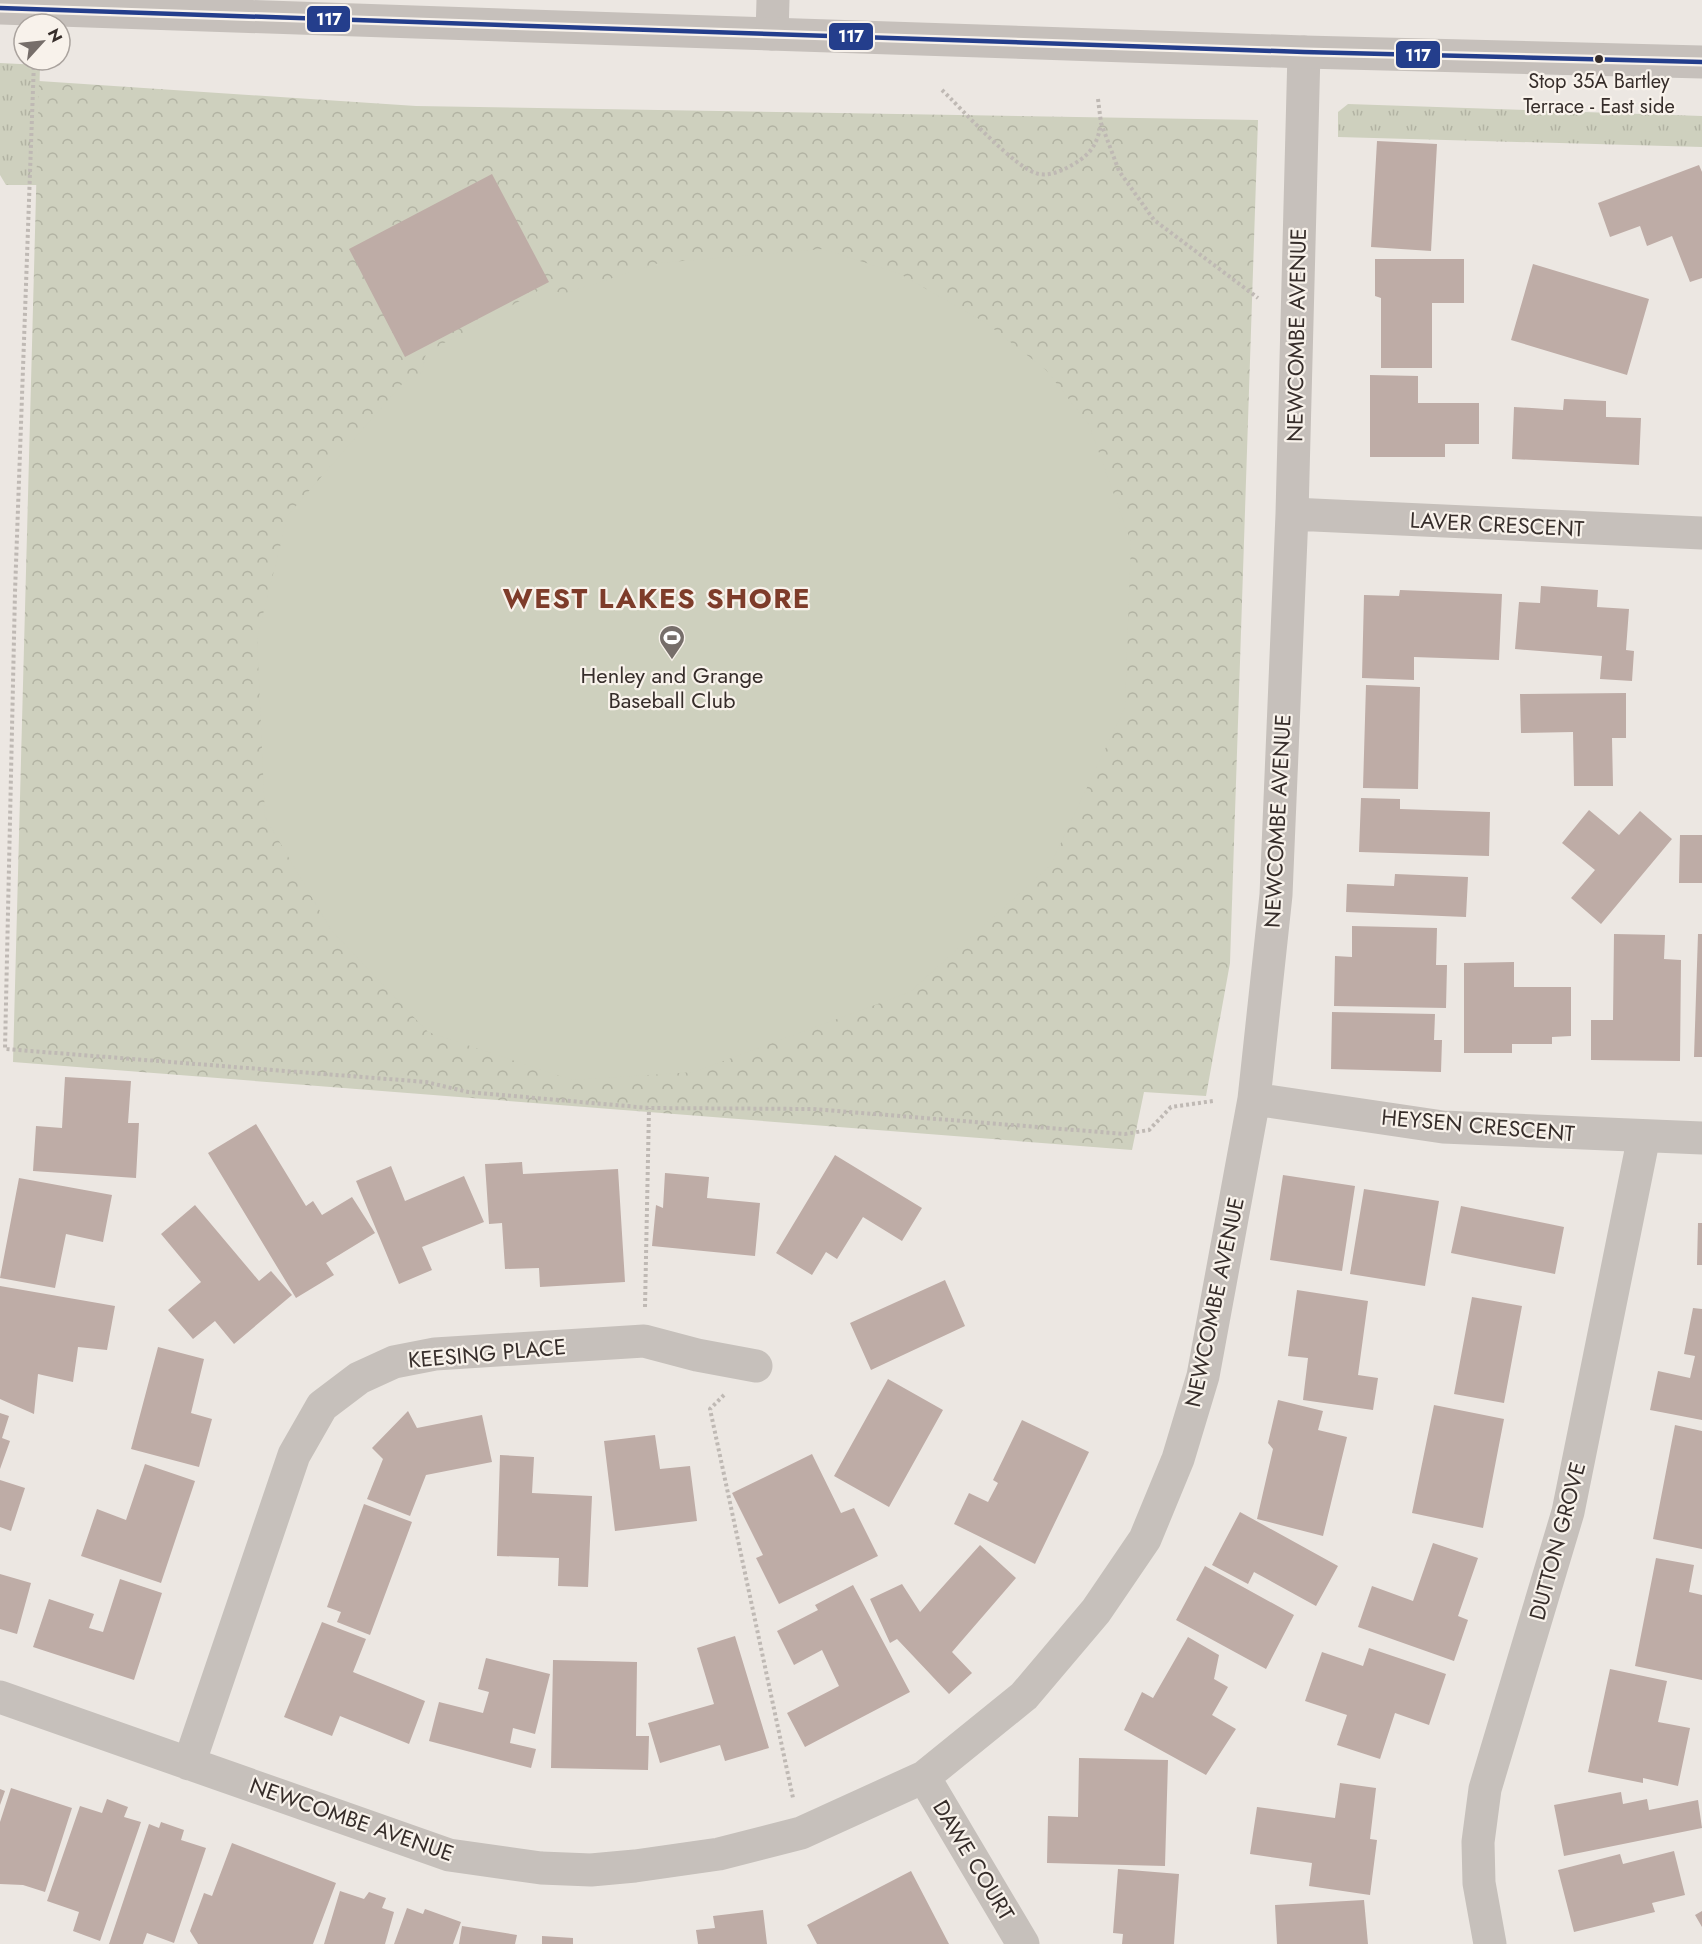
<svg xmlns="http://www.w3.org/2000/svg" width="1702" height="1944" font-family="Jost,sans-serif">
	<style>
		.grass { fill: url(#grass-tufts) }
		.forest { fill: url(#forest-crowns) }
		.pitch { fill: #ced0be }
		.building { fill: #beaca6 }
		.lines { fill: none; stroke-linecap: round; stroke-linejoin: round }
		.path { stroke: #bfb9b4; stroke-width: 4; stroke-dasharray: 3 3; stroke-linecap: butt }
		.minor { stroke: #c6c0bb; stroke-width: 33 }
		.tertiary { stroke: #c6c0bb; stroke-width: 33 }
		.bus-1-casing { stroke: #f8f2eb; stroke-width: 9 }
		.bus-1 { stroke: #243e8c; stroke-width: 4.5 }
		.bus-dot { fill: #362d2a; stroke: #f8f2eb; stroke-width: 2 }
		.labels { text-anchor: middle; stroke-width: 4.5; stroke-linejoin: round; paint-order: stroke }
		.bus-label { font-size: 20px; fill: #362d2a; stroke: #f8f2eb }
		.street-label { font-size: 22px; fill: #362d2a; stroke: #f8f2eb }
		.poi-label { font-size: 22px; fill: #362d2a; stroke: #f8f2eb }
		.district-label { font-size: 28px; font-weight: bold; letter-spacing: 1.5px; fill: #7e3c2a; stroke: #f8f2eb }
		.line-badge { stroke: #f8f2eb; stroke-width: 2 }
		.badge-label { font-size: 16px; text-anchor: middle; font-weight: bold; fill: #fff }
	</style>
	<defs>
		<pattern id="grass-tufts" width="24" height="20" patternUnits="userSpaceOnUse" patternTransform="scale(1.5)"><rect width="24" height="20" fill="#ced0be"/><path d="M3 7l-1-3M5 7V3M7 7l1-3M15 17l-1-3M17 17v-4M19 17l1-3" fill="none" stroke="#b2b3a3"/></pattern>
		<pattern id="forest-crowns" width="20" height="18" patternUnits="userSpaceOnUse" patternTransform="scale(1.5)"><rect width="20" height="18" fill="#ced0be"/><path d="M2 6a3 3 0 1 1 6 0M12 15a3 3 0 1 1 6 0" fill="none" stroke="#b2b3a3"/></pattern>
	</defs>
	<rect width="100%" height="100%" fill="#ece7e2"/>
	<path class="grass" d="M0 63 40 65 37 185H6L0 175Z
		M1348 104 1702 116V147L1338 137V112Z"/>
	<path class="forest" d="M39 81 416 106 1258 120 1230 963 1206 1096 1144 1092 1132 1150 13 1062Z"/>
	<path class="pitch" d="M823 249 900 274 986 323 1046 370 1089 425 1131 542 1125 707 1050 866 910 992 694 1072 572 1080 428 1032 331 930 265 817 257 638 288 515 403 383 422 372 426 353 545 287 563 294 659 263Z"/>
	<path class="building" d="M1377 141 1437 144 1431 251 1371 247Z
		M1699 165 1702 172V278L1690 282 1672 236 1647 246 1640 226 1610 237 1598 203Z
		M492 174 549 282 405 357 349 249Z
		M1375 259H1464V303H1432V368H1381V298L1375 296Z
		M1533 264 1649 299 1627 375 1511 340Z
		M1370 375 1418 376V403H1479V444H1445V457H1370Z
		M1564 399 1606 401V417L1641 418 1639 465 1512 459 1514 407 1563 410Z
		M1541 586 1598 590 1597 607 1629 609 1626 650 1634 651 1632 681 1600 679 1602 656 1515 649 1519 602 1540 603Z
		M1400 590 1502 594 1499 660 1414 657V680L1362 678 1364 595 1399 596Z
		M1366 685 1420 687 1418 789 1363 788Z
		M1626 693V738H1612L1613 786H1574L1573 732 1521 733 1520 694Z
		M1361 798 1400 799V809L1490 812 1489 856 1359 852Z
		M1589 810 1619 835 1640 811 1672 839 1601 924 1571 898 1595 870 1562 843Z
		M1680 835H1702V883H1679Z
		M1395 874 1468 877 1466 917 1346 912 1347 884 1394 886Z
		M1352 926 1437 928 1436 965H1447L1446 1008 1334 1006 1335 956 1352 957Z
		M1614 934 1665 935 1664 959 1681 960 1680 1061 1591 1060V1020H1613Z
		M1698 934H1702V1057H1694Z
		M1514 962V987H1571V1036L1552 1037V1044H1512V1053H1464V963Z
		M1332 1012 1435 1014 1434 1040H1442L1441 1072 1331 1069Z
		M65 1077 131 1081 128 1123H139L136 1178 33 1171 36 1126 62 1128Z
		M256 1124 306 1206 313 1201 322 1215 352 1197 375 1233 326 1263 334 1275 296 1298 208 1153Z
		M835 1155 922 1208 902 1241 863 1217 837 1259 826 1252 812 1275 776 1253Z
		M522 1162 523 1174 618 1169 625 1282 540 1287 539 1268 505 1269 502 1223 489 1224 485 1164Z
		M391 1166 405 1201 464 1176 484 1222 422 1247 432 1270 399 1284 356 1181Z
		M665 1173 709 1177 707 1198 760 1203 755 1256 652 1246 656 1205 663 1208Z
		M1283 1175 1355 1186 1342 1271 1270 1260Z
		M19 1178 112 1195 103 1242 66 1234 55 1288 0 1278Z
		M1364 1189 1439 1201 1425 1286 1350 1274Z
		M195 1205 259 1281 271 1271 292 1295 234 1344 215 1321 193 1339 168 1310 201 1282 161 1234Z
		M1461 1206 1564 1227 1555 1274 1451 1253Z
		M1698 1223H1702V1265H1697Z
		M945 1280 965 1326 871 1370 850 1323Z
		M0 1286 115 1306 107 1350 78 1347 73 1382 38 1374 34 1414 0 1399Z
		M1297 1290 1368 1301 1358 1375 1378 1378 1373 1410 1303 1400 1308 1358 1288 1356Z
		M1472 1297 1522 1306 1504 1403 1454 1394Z
		M1693 1308 1702 1309V1420L1650 1410 1658 1371 1690 1378 1695 1356 1684 1354Z
		M158 1347 204 1359 191 1413 212 1419 199 1467 131 1449Z
		M888 1379 943 1410 889 1507 834 1476Z
		M1278 1400 1323 1411 1318 1430 1347 1437 1323 1536 1257 1519 1273 1449 1268 1443Z
		M1434 1405 1504 1419 1483 1528 1412 1513Z
		M408 1411 417 1428 482 1415 492 1462 426 1475 410 1516 367 1499 383 1459 372 1448Z
		M0 1413 9 1416 2 1438 10 1441 0 1469Z
		M1022 1420 1089 1452 1035 1564 954 1524 969 1493 988 1502 998 1483 993 1480Z
		M1675 1425 1702 1431V1549L1653 1539Z
		M655 1435 660 1469 690 1466 697 1521 615 1531 604 1441Z
		M812 1454 841 1513 854 1508 878 1556 779 1604 756 1558 763 1555 732 1493Z
		M500 1455 534 1457 532 1493 592 1496 588 1587 558 1586 559 1558 497 1556Z
		M145 1464 195 1481 161 1583 81 1556 97 1509 126 1520Z
		M0 1480 25 1488 11 1531 0 1527Z
		M364 1504 412 1522 370 1635 337 1622 341 1612 327 1607Z
		M1240 1512 1338 1566 1316 1606 1254 1572 1248 1584 1212 1565Z
		M1433 1543 1478 1558 1458 1616 1468 1620 1454 1661 1358 1627 1372 1586 1413 1601Z
		M980 1545 1016 1578 952 1652 972 1673 949 1694 897 1639 890 1643 870 1599 902 1584 920 1612Z
		M1656 1558 1694 1565 1689 1592 1702 1595V1680L1635 1666Z
		M1205 1566 1294 1615 1266 1669 1176 1620Z
		M0 1574 31 1583 17 1634 0 1629Z
		M120 1579 162 1593 134 1680 33 1647 49 1599 94 1614 89 1628 103 1632Z
		M853 1585 910 1692 805 1747 787 1713 839 1686 822 1650 794 1665 777 1631 818 1610 815 1605Z
		M322 1622 366 1639 353 1672 425 1701 409 1744 340 1716 332 1736 284 1717Z
		M735 1636 769 1748 725 1761 720 1745 660 1763 648 1723 714 1704 697 1648Z
		M1188 1637 1219 1655 1214 1679 1228 1687 1212 1715 1236 1729 1206 1775 1124 1730 1142 1692 1153 1698Z
		M1369 1648 1446 1674 1429 1725 1395 1713 1380 1759 1337 1745 1347 1715 1305 1701 1322 1652 1363 1666Z
		M486 1658 550 1674 535 1734 513 1728 510 1743 536 1749 531 1768 429 1741 439 1702 483 1713 489 1692 478 1689Z
		M553 1660 637 1662 636 1736H649L648 1770 551 1768Z
		M1610 1669 1667 1681 1658 1722 1690 1728 1678 1786 1643 1778V1783L1588 1772Z
		M1079 1758 1168 1760 1165 1866 1047 1863 1048 1816 1078 1817Z
		M1340 1783 1376 1788 1370 1839 1377 1840 1370 1895 1309 1886 1312 1863 1250 1854 1257 1807 1335 1818Z
		M11 1788 72 1808 45 1892 23 1885 0 1884V1822Z
		M0 1789 5 1791 0 1805Z
		M1621 1792 1623 1804 1647 1799 1649 1810 1698 1800 1702 1828 1564 1856 1554 1805Z
		M107 1799 128 1807 124 1817 141 1822 100 1941 73 1931 79 1912 47 1901 80 1806 102 1813Z
		M161 1822 184 1830 181 1840 206 1848 174 1943 147 1933 143 1944H109L149 1824 159 1828Z
		M232 1843 336 1883 313 1944H198L190 1931 204 1893 212 1896Z
		M1674 1851 1685 1895 1652 1903 1655 1912 1574 1932 1558 1870 1620 1854 1623 1864Z
		M1118 1869 1179 1874 1174 1944H1122L1123 1934 1113 1933Z
		M911 1871 949 1944H817L807 1925Z
		M340 1891 364 1899 369 1892 386 1898 382 1908 394 1912 385 1944H324Z
		M1364 1900 1368 1944H1277L1275 1905Z
		M407 1908 423 1914 425 1909 461 1922 453 1944H394Z
		M763 1910 767 1944H698L696 1930 715 1928 713 1916Z
		M1702 1911V1927L1695 1915Z
		M462 1926 517 1935 515 1944H459Z
		M542 1936 573 1938V1944H542Z"/>
	<g class="lines">
		<path class="path" d="M34 61 15 592 5 1049 426 1082 468 1092 649 1108 812 1109 1125 1134 1149 1130 1171 1107 1213 1101
			M942 90C961 108 1016 170 1039 174 1052 176 1063 170 1074 164 1092 153 1097 144 1101 124
			M1098 99 1101 123 1119 171 1154 220 1258 298
			M645 1307 649 1108
			M724 1395 710 1409 793 1798"/>
		<path class="minor" d="M772 34 773 0
			M1292 514 1702 533
			M1254 1099 1443 1127 1702 1138
			M0 1697 449 1855 541 1868 591 1870 635 1866 719 1854 801 1833 924 1777 1024 1696 1096 1611 1145 1539 1178 1459 1203 1376 1254 1099 1276 895 1292 514 1304 52
			M189 1764 294 1455 322 1406 359 1378 394 1362 435 1354 644 1341 697 1355 756 1366
			M924 1777 1023 1944
			M1490 1944 1479 1883 1478 1842 1485 1789 1568 1512 1644 1136"/>
		<path class="tertiary" d="M0 8 1304 52 1702 62"/>
		<defs>
			<path id="bus-1" d="M0 8 1304 52 1702 62"/>
		</defs>
		<use href="#bus-1" class="bus-1-casing"/>
		<use href="#bus-1" class="bus-1"/>
	</g>
	<defs>
		<symbol id="stadium-pin" viewBox="-11 -11 22 30"><path d="M0 17L-7.5 6A9.5 9.5 0 1 1 7.5 6Z" fill="#766e6a" stroke="#f8f2eb"/><path d="M0-5a6.5 5 0 1 0 0 10a6.5 5 0 1 0 0-10ZM-3.5-1.8h7v3.6h-7Z" fill="#fff"/></symbol>
	</defs>
	<g fill-rule="evenodd">
		<use href="#stadium-pin" x="657" y="623" width="30" height="40"/>
	</g>
	<circle class="bus-dot" cx="1599" cy="59" r="5"/>
	<g class="labels">
		<g class="bus-label">
			<text x="1599" y="88">Stop 35A Bartley<tspan x="1599" dy="25">Terrace - East side</tspan></text>
		</g>
		<g class="street-label">
			<text transform="translate(1296 335) rotate(-89)" y="8">NEWCOMBE AVENUE</text>
			<text transform="translate(1497 524) rotate(3)" y="8">LAVER CRESCENT</text>
			<text transform="translate(1277 821) rotate(-87)" y="8">NEWCOMBE AVENUE</text>
			<text transform="translate(1478 1125) rotate(5)" y="8">HEYSEN CRESCENT</text>
			<text transform="translate(1214 1302) rotate(-78)" y="8">NEWCOMBE AVENUE</text>
			<text transform="translate(487 1353) rotate(-5)" y="8">KEESING PLACE</text>
			<text transform="translate(1557 1541) rotate(-75)" y="8">DUTTON GROVE</text>
			<text transform="translate(352 1819) rotate(19)" y="8">NEWCOMBE AVENUE</text>
			<text transform="translate(974 1860) rotate(59)" y="8">DAWE COURT</text>
		</g>
		<g class="poi-label">
			<text x="672" y="683">Henley and Grange<tspan x="672" dy="25">Baseball Club</tspan></text>
		</g>
		<g class="district-label">
			<text x="657" y="608">WEST LAKES SHORE</text>
		</g>
	</g>
	<g class="line-badge">
		<rect x="306" y="5" width="45" height="28" rx="6" fill="#243e8c"/>
		<rect x="828" y="22" width="46" height="29" rx="6" fill="#243e8c"/>
		<rect x="1395" y="40" width="46" height="29" rx="6" fill="#243e8c"/>
	</g>
	<g class="badge-label">
		<text x="329" y="25">117</text>
		<text x="851" y="42">117</text>
		<text x="1418" y="61">117</text>
	</g>
	<g transform="translate(42 42) rotate(63)"><circle r="28" fill="#f8f2eb" stroke="#aaa39e" stroke-width="1.5"/>
	<path d="M0-4.5L10 22L0 15L-10 22Z" fill="#766e6a"/>
	<text y="-9" font-size="16" font-weight="bold" text-anchor="middle" fill="#362d2a">N</text>
	</g>
</svg>
